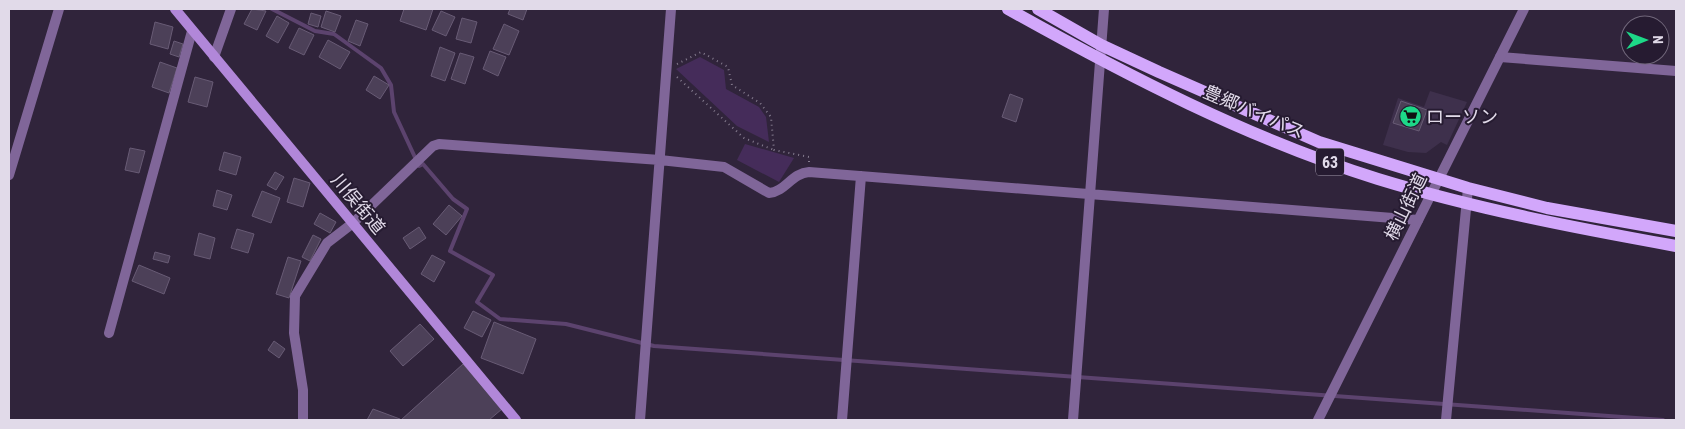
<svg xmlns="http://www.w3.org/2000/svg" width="1685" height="429" font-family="'Roboto Condensed','Noto Sans JP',sans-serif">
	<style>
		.built { fill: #3e304c }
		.green { fill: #452c5a }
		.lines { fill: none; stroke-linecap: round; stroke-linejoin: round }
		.stream { stroke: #5c436e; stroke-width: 4 }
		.building { fill: #4c4058; stroke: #685b75 }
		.path { stroke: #857c8f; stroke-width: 2; stroke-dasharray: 1 4; stroke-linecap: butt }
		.minor { stroke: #806699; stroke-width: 10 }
		.tertiary { stroke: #806699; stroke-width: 10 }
		.secondary { stroke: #b187d9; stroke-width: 10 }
		.primary { stroke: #d2a7fb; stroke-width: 12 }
		.labels { text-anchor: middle; stroke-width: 4; stroke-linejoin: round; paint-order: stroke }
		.shield { fill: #261b31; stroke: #a9a1b2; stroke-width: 1 }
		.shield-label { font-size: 16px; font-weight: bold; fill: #e1dae9 }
		.street-label { font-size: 18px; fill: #e1dae9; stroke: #261b31 }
		.poi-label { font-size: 18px; fill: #e1dae9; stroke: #261b31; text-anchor: start }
	</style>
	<rect width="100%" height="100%" fill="#30243b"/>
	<path class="built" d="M1430 91 1467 102 1447 145 1441 142 1426 153 1408 152 1383 145 1398 98 1424 107Z"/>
	<path class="green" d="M700 57 724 70 726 89 759 107 766 117 769 142 737 126 676 69Z
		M745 144 794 158 779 182 737 160Z"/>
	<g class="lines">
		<path class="stream" d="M272 9 315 31 334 34 381 68 391 85 394 112 419 166 423 164 453 199 467 209 450 251 493 275 477 302 500 319 566 324 654 346 1663 420"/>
	</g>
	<path class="building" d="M252 9 266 11 257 30 244 24Z
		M404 9H433L426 30 400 21Z
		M510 9H527L523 20 508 14Z
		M326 11 341 16 335 32 321 27Z
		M441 11 455 17 446 36 432 30Z
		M311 13 321 16 318 27 308 24Z
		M277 16 289 23 278 43 266 36Z
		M462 18 477 22 471 43 456 39Z
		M356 20 368 24 360 46 348 41Z
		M155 22 173 27 168 49 150 44Z
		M504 24 519 31 509 55 493 49Z
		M299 28 314 35 304 55 289 48Z
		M328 40 350 52 340 69 319 57Z
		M174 41 183 44 179 57 170 54Z
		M440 47 455 53 445 81 431 76Z
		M490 51 506 57 498 76 483 69Z
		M460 53 474 57 465 84 451 79Z
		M160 62 177 68 169 93 152 87Z
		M374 76 389 85 380 99 366 90Z
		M195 77 213 82 207 107 188 102Z
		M1010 94 1023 99 1016 122 1002 117Z
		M1401 101 1427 110 1419 131 1393 123Z
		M130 148 145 151 139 173 125 170Z
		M224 152 241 157 236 175 219 170Z
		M275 172 284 177 276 190 267 185Z
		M294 178 310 183 303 207 287 202Z
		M217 190 232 195 227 210 213 206Z
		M262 191 280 198 271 223 252 216Z
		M449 205 462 216 446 235 433 224Z
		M320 213 336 222 330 233 314 224Z
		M419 227 426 238 410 249 403 238Z
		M237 229 254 234 248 253 231 248Z
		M199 233 215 238 210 259 194 255Z
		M313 235 321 239 310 261 302 257Z
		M155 252 170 256 168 263 153 259Z
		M432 255 445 262 434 282 421 274Z
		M288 257 301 261 289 298 276 294Z
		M139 265 170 278 164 294 132 281Z
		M473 311 491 320 482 337 464 328Z
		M494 322 536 339 523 374 481 358Z
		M420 324 434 339 403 366 390 351Z
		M274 341 285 349 279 358 268 350Z
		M463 364 502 409 489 420H401Z
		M373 409 400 419 401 420H367Z"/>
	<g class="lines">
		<path class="path" d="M677 64 701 52 728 67 732 85 760 103 771 117 774 150 809 157V162
			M677 77 744 138 774 150"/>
		<path class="minor" d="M214 57 231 9
			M1500 57 1676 71
			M9 175 59 9
			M109 333 192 31
			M303 420V390L294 333 295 296 327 243 353 223 433 146 439 144 660 160 724 167 769 193C785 192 792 173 809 172L1418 220
			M640 420 671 9
			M842 420 861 176
			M1073 420 1104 9
			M1446 420 1468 188"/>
		<path class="tertiary" d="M1318 420 1524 9"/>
		<path class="secondary" d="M175 9 516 420"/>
		<path class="primary" d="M1008 9C1126 75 1249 139 1378 179 1476 209 1576 228 1676 246
			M1038 9 1101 45 1159 72 1319 142 1468 188 1547 208 1676 231"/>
	</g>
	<defs>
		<symbol id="supermarket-disc" viewBox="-11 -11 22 22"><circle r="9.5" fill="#1dd888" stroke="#261b31"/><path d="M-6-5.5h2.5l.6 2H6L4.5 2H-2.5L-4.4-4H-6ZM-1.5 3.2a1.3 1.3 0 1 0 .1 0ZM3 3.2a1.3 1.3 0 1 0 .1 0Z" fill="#111"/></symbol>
	</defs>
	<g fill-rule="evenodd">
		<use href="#supermarket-disc" x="1398" y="104" width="25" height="25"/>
	</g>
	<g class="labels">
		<rect class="shield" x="1316" y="148.5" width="28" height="27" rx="4"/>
		<g class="shield-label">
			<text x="1330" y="168">63</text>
		</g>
		<g class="street-label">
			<text transform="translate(1254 112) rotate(23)" y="6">豊郷バイパス</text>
			<text transform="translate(358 204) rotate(50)" y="6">川俣街道</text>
			<text transform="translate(1406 207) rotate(-64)" y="6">横山街道</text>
		</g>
		<g class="poi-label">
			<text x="1426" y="123">ローソン</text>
		</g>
	</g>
	<rect width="1685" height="429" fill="none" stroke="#e1dae9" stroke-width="20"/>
	<g transform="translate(1645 40) rotate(89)"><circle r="24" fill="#261b31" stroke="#71677b"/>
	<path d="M0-4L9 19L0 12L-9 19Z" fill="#1dd888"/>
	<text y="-8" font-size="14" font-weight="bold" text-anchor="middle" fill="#e1dae9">N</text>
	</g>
</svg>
